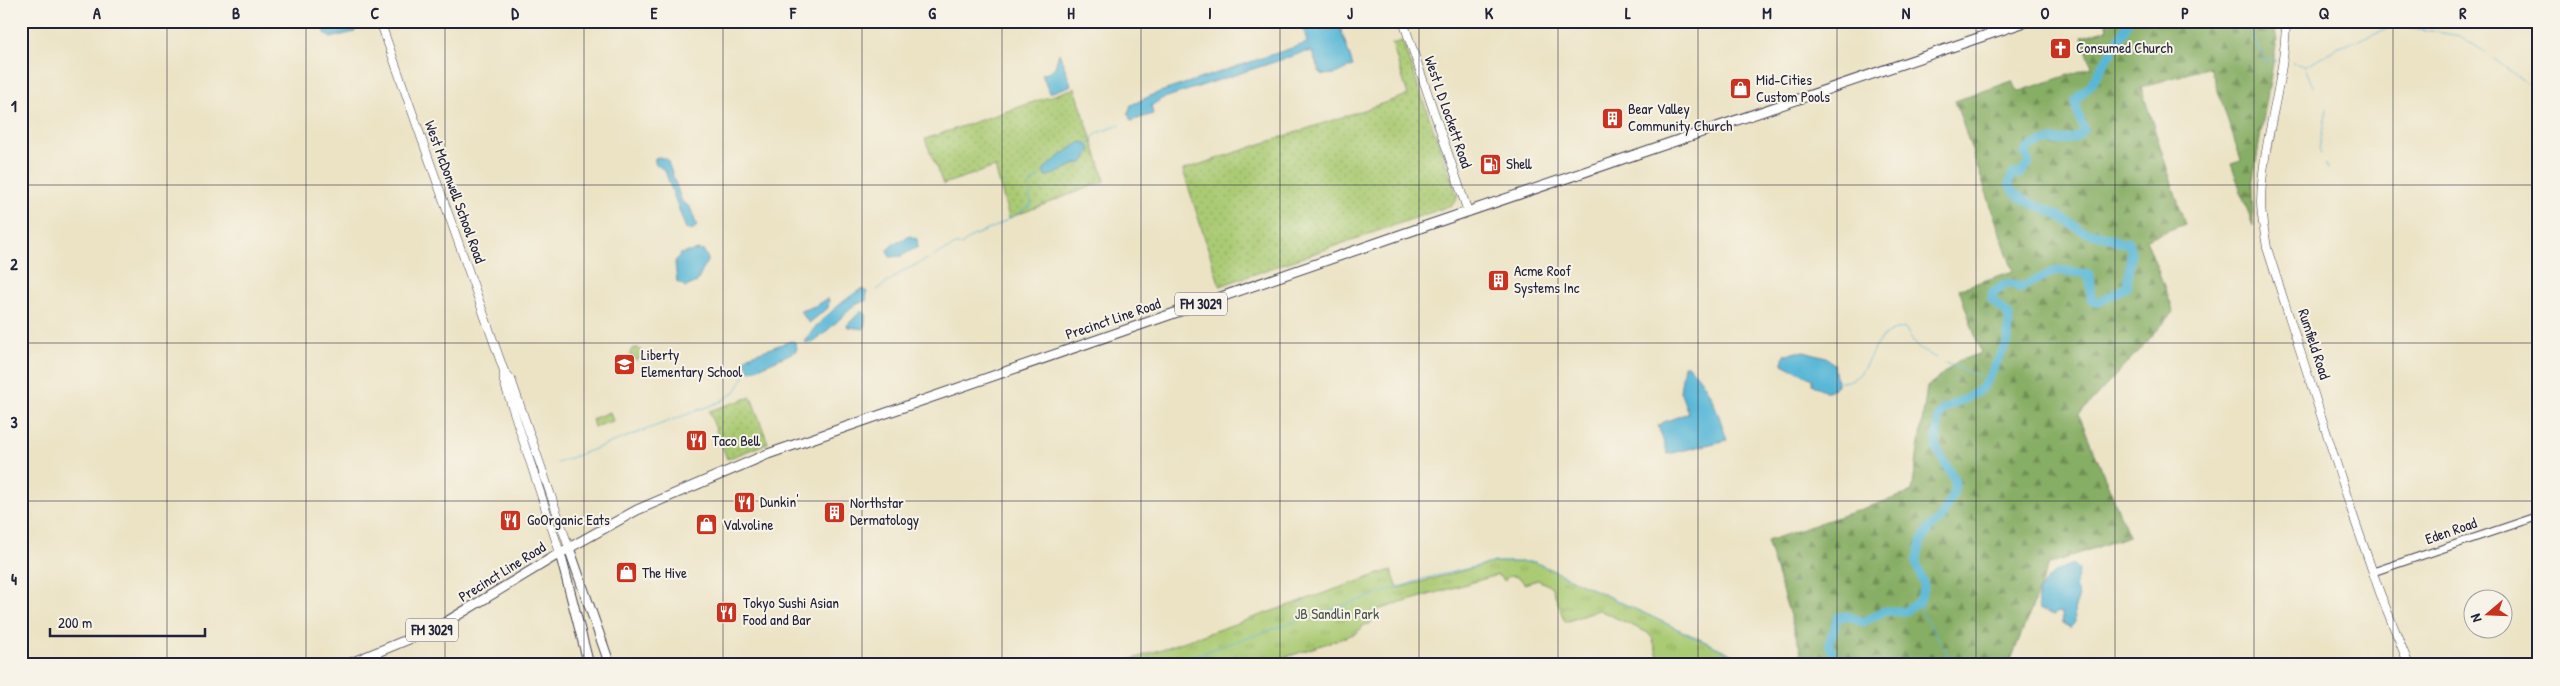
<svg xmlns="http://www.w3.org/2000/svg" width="2560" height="686" font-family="'Patrick Hand',sans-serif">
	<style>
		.grass { fill: url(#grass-dots); stroke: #667657 }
		.forest { fill: url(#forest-firs); stroke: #546850 }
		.park { fill: url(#park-tufts); stroke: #667657 }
		.water { fill: #59b7d7; stroke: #3e6c89 }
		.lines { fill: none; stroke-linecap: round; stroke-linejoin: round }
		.stream { stroke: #59b7d7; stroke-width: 1 }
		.river { stroke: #59b7d7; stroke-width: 9 }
		.tertiary-casing { stroke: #403f50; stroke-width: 9 }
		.secondary-casing { stroke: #403f50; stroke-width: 9 }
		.primary-casing { stroke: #403f50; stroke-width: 11 }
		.tertiary { stroke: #fff; stroke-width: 7 }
		.secondary { stroke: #fff; stroke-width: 8 }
		.primary { stroke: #fff; stroke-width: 9 }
		.grid { fill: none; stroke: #22223b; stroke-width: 1; stroke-opacity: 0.55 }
		.labels { text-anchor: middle; stroke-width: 4; stroke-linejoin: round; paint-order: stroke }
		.shield { fill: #f7f3e8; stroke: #62616f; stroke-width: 1 }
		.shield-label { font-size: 14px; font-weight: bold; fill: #22223b }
		.poi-label { font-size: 15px; fill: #22223b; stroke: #f7f3e8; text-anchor: start }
		.street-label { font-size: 15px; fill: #22223b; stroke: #f7f3e8 }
		.park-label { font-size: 15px; fill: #4b544c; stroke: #f7f3e8 }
		.neatline { fill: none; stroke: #22223b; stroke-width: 2 }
		.grid-label { font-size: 16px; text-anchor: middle; font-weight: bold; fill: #22223b }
	</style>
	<defs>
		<pattern id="grass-dots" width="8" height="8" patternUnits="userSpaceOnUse" patternTransform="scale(1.25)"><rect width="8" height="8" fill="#aaca73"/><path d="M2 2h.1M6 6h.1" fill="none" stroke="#92ad64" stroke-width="1.8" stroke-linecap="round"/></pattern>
		<pattern id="forest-firs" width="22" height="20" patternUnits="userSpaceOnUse" patternTransform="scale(1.25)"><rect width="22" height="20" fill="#87ae65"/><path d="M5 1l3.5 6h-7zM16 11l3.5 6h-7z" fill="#6e8d54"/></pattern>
		<pattern id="park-tufts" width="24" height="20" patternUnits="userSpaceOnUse" patternTransform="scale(1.25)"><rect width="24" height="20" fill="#aaca73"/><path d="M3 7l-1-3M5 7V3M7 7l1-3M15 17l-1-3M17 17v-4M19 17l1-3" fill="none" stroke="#92ad64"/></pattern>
	</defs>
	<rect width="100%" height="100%" fill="#f7f3e8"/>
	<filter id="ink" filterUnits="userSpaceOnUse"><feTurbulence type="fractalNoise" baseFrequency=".02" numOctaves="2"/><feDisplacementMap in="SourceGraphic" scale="10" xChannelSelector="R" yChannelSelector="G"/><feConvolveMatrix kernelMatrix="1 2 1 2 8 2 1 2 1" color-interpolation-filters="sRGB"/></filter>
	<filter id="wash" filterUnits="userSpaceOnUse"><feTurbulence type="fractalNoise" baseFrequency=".0096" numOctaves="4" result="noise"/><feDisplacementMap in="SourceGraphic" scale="20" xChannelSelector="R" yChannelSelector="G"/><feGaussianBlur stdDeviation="1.12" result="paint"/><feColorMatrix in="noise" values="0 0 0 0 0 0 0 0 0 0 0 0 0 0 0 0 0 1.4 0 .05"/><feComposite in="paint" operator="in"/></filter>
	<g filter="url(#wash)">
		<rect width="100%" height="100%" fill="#ece3c5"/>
		<path class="grass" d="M1402 41 1457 195 1456 201 1452 205 1220 286 1183 170 1408 95 1392 44Z
			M1075 88 1105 181 1009 218 995 167 943 184 925 139Z
			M751 397 768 443 727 459 709 411Z"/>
		<path class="forest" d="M2106 21H2273L2277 40 2252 185 2253 226 2231 163 2241 160 2210 67 2141 87 2185 224 2146 239 2174 312 2079 415 2129 536 2049 564 2009 665H1791L1801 652 1767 541 1912 492 1927 387 1958 361 1981 353 1959 289 2013 271 1955 101 2012 81 2017 92 2092 67 2082 37 2108 29Z"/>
		<path class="park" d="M630 354a6 6 0 1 1 12 0a6 6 0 1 1-12 0Z
			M610 412 613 421 594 427 592 419Z
			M1495 562H1535L1755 665H1661L1652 638 1648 633 1599 610 1565 622 1552 587 1538 580 1524 584C1521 577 1515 575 1507 577L1505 581 1497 575 1377 610 1370 624 1364 625 1357 633 1263 665H1116L1391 570 1398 588Z"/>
		<path class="water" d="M359 21V26L354 32 331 38 326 35 323 26 330 22Z
			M1302 21H1338L1353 66 1335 74 1323 75 1319 71 1312 52H1305L1161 99 1151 106 1153 114 1131 121 1128 113 1131 105 1157 93 1307 43Z
			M1059 53 1071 84 1070 86 1049 93 1042 74 1048 73 1055 67Z
			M1081 142 1086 143 1091 149 1084 162C1069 164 1060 175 1045 176L1044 169C1054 161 1070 148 1081 142Z
			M659 157 667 159 682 202 690 207 697 226 692 230 686 229 665 171 655 163V158Z
			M910 236 917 239 918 247 901 256 890 257 887 250 896 242Z
			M698 250 704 251 708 259 697 282 686 287 677 282 675 262 680 254Z
			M862 289 867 292 866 301 856 304 817 340 811 343 805 342C808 330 850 294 862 289Z
			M827 299 829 300 828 308 809 323 800 311 815 306Z
			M861 311 866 314 864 329 848 327 847 325Z
			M791 341 795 342 797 348 796 351 752 371 749 370 745 360 748 356Z
			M1804 351 1826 357 1834 364 1837 385C1829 395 1821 391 1812 384V379L1783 364V359L1786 354Z
			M1684 365H1688C1710 385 1718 413 1727 440L1668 454 1658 426 1664 422 1688 413 1680 391Z
			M2070 565H2075L2079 571 2075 587 2079 596 2074 610 2075 622 2070 628 2063 623 2062 613 2058 612 2053 615 2039 609C2032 588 2053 571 2070 565Z"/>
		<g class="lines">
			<path class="stream" d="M2248 21C2249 39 2259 42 2263 60H2276
				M1355 23 1361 21
				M2494 59 2539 92
				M2292 63 2305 66 2337 48 2396 25 2460 36 2485 52
				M2305 67 2313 87
				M1088 144 1097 133 1120 125
				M2321 154 2319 149 2327 109
				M2325 164 2328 169
				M877 290 903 271 956 245H961L973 236 997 226 1031 205C1030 185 1024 186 1043 174
				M1945 363 1988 379
				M1836 381C1876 388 1861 332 1905 328L1918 348 1936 358
				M557 463 720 402 735 392 748 369
				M1920 601 1921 611 1954 665
				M1166 665 1426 578 1495 562H1535L1753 665"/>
			<path class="river" d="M1836 665 1829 643 1838 617 1847 616 1863 622 1884 611H1905L1920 601 1924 585 1916 563 1921 542 1930 527 1940 520 1943 514 1954 491 1955 481 1936 447 1938 419 1943 409 1967 398 1981 389 1988 379 2008 341 2009 315 1992 300V294C2002 284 2009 280 2020 288L2057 270 2089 274 2091 299 2097 303 2127 287 2131 253 2129 242 2120 243C2106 234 2098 236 2083 231 2074 227 2065 219 2056 214 2041 205 2015 202 2009 183L2013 174H2020L2029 164 2025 152C2042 132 2071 149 2084 130L2075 104 2077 98 2090 86 2123 33 2128 21"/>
		</g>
	</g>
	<g filter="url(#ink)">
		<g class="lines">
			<defs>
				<path id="tertiary" d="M2373 572 2539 516"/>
				<path id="secondary" d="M380 21 504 371V382L560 553
					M1403 21 1468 212
					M2286 21C2285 83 2262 141 2261 202 2261 218 2265 233 2267 248L2354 518 2380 593 2409 665
					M504 371 511 379 569 548"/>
				<path id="primary" d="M569 548 610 665
					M560 553 589 665
					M346 665 438 627 560 553 637 510 768 454 1417 229 2028 21"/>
			</defs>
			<use href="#tertiary" class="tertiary-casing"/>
			<use href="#secondary" class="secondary-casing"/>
			<use href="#primary" class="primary-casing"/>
			<use href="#tertiary" class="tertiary"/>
			<use href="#secondary" class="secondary"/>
			<use href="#primary" class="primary"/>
		</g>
	</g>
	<path class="grid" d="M167 21V665M306 21V665M445 21V665M584 21V665M723 21V665M862 21V665M1002 21V665M1141 21V665M1280 21V665M1419 21V665M1558 21V665M1698 21V665M1837 21V665M1976 21V665M2115 21V665M2254 21V665M2393 21V665M21 185H2539M21 343H2539M21 501H2539"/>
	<defs>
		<symbol id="church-square" viewBox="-11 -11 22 22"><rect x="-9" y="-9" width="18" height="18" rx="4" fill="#c8321e" stroke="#f7f3e8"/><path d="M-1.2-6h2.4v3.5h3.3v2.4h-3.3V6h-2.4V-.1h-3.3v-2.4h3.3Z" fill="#fff"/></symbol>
		<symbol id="shop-square" viewBox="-11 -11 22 22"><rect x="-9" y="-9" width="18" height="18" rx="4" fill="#c8321e" stroke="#f7f3e8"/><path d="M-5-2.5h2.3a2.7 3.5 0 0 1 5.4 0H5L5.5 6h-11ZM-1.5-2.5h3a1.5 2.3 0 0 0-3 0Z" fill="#fff"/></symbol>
		<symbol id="building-square" viewBox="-11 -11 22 22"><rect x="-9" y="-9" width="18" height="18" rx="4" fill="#c8321e" stroke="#f7f3e8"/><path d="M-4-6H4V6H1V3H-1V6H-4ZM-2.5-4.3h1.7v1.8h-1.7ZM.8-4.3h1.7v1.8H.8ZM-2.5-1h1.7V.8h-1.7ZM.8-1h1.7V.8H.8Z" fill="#fff"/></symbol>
		<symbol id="fuel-square" viewBox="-11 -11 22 22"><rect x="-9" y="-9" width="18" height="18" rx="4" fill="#c8321e" stroke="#f7f3e8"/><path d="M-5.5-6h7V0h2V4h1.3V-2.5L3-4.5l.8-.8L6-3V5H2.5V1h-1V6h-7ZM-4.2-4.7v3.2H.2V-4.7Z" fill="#fff"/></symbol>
		<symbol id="school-square" viewBox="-11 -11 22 22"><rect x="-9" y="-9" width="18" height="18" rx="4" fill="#c8321e" stroke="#f7f3e8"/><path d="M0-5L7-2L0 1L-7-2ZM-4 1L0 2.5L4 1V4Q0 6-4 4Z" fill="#fff"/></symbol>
		<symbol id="restaurant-square" viewBox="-11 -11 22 22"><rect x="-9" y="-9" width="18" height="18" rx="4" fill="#c8321e" stroke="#f7f3e8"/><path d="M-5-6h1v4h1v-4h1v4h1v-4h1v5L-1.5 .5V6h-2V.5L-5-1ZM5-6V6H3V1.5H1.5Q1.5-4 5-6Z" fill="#fff"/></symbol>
	</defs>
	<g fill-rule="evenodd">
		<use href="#church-square" x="2048" y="36" width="25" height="25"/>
		<use href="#shop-square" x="1728" y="76" width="25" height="25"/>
		<use href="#building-square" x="1600" y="106" width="25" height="25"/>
		<use href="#fuel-square" x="1478" y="152" width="25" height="25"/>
		<use href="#building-square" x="1486" y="268" width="25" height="25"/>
		<use href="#school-square" x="612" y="352" width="25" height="25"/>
		<use href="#restaurant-square" x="684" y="428" width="25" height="25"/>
		<use href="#restaurant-square" x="732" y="490" width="25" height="25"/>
		<use href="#building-square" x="822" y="500" width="25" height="25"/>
		<use href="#restaurant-square" x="498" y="508" width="25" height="25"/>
		<use href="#shop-square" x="694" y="512" width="25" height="25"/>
		<use href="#shop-square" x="614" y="560" width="25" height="25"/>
		<use href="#restaurant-square" x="714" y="600" width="25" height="25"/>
	</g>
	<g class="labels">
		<g class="shield">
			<rect x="1175" y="292.5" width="52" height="23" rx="4"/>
			<rect x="406" y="618.5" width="52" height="23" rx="4"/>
		</g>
		<g class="shield-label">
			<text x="1201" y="309">FM 3029</text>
			<text x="432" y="635">FM 3029</text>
		</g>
		<g class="poi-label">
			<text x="2076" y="53">Consumed Church</text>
			<text x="1756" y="85">Mid-Cities<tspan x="1756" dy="17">Custom Pools</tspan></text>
			<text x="1628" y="114">Bear Valley<tspan x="1628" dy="17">Community Church</tspan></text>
			<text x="1506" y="169">Shell</text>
			<text x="1514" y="276">Acme Roof<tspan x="1514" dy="17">Systems Inc</tspan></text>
			<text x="641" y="360">Liberty<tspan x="641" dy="17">Elementary School</tspan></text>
			<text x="712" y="446">Taco Bell</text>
			<text x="760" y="507">Dunkin'</text>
			<text x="850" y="508">Northstar<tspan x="850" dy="17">Dermatology</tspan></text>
			<text x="527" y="525">GoOrganic Eats</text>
			<text x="723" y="530">Valvoline</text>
			<text x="642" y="578">The Hive</text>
			<text x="743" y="608">Tokyo Sushi Asian<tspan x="743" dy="17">Food and Bar</tspan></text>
		</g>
		<g class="street-label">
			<text transform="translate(1448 112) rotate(71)" y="5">West L D Lockett Road</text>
			<text transform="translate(455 192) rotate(70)" y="5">West McDonwell School Road</text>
			<text transform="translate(1113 319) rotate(-19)" y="5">Precinct Line Road</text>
			<text transform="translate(2314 344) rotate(72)" y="5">Rumfield Road</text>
			<text transform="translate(2451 531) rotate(-19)" y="5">Eden Road</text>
			<text transform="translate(502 572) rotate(-32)" y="5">Precinct Line Road</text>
		</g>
		<g class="park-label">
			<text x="1337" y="619">JB Sandlin Park</text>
		</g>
	</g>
	<rect width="2560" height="686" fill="none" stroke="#f7f3e8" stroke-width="55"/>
	<g transform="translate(2488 614) rotate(251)"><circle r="24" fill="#f7f3e8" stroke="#a29fa3"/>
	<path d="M0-4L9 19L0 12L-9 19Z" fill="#c8321e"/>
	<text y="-8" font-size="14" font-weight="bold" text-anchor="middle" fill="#22223b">N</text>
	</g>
	<path d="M50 628v8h155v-8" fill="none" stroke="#22223b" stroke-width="2.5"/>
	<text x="58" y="628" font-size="15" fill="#22223b" stroke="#f7f3e8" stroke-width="4" paint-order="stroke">200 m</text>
	<rect x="28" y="28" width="2504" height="630" class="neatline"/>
	<g class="grid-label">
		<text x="97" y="19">A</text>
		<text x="236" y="19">B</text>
		<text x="375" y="19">C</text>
		<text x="515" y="19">D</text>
		<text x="654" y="19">E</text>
		<text x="793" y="19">F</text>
		<text x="932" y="19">G</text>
		<text x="1071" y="19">H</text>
		<text x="1210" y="19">I</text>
		<text x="1350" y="19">J</text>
		<text x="1489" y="19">K</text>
		<text x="1628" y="19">L</text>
		<text x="1767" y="19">M</text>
		<text x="1906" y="19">N</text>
		<text x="2045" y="19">O</text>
		<text x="2185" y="19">P</text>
		<text x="2324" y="19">Q</text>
		<text x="2463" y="19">R</text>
		<text x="14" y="112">1</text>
		<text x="14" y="270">2</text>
		<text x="14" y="428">3</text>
		<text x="14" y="585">4</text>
	</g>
</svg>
